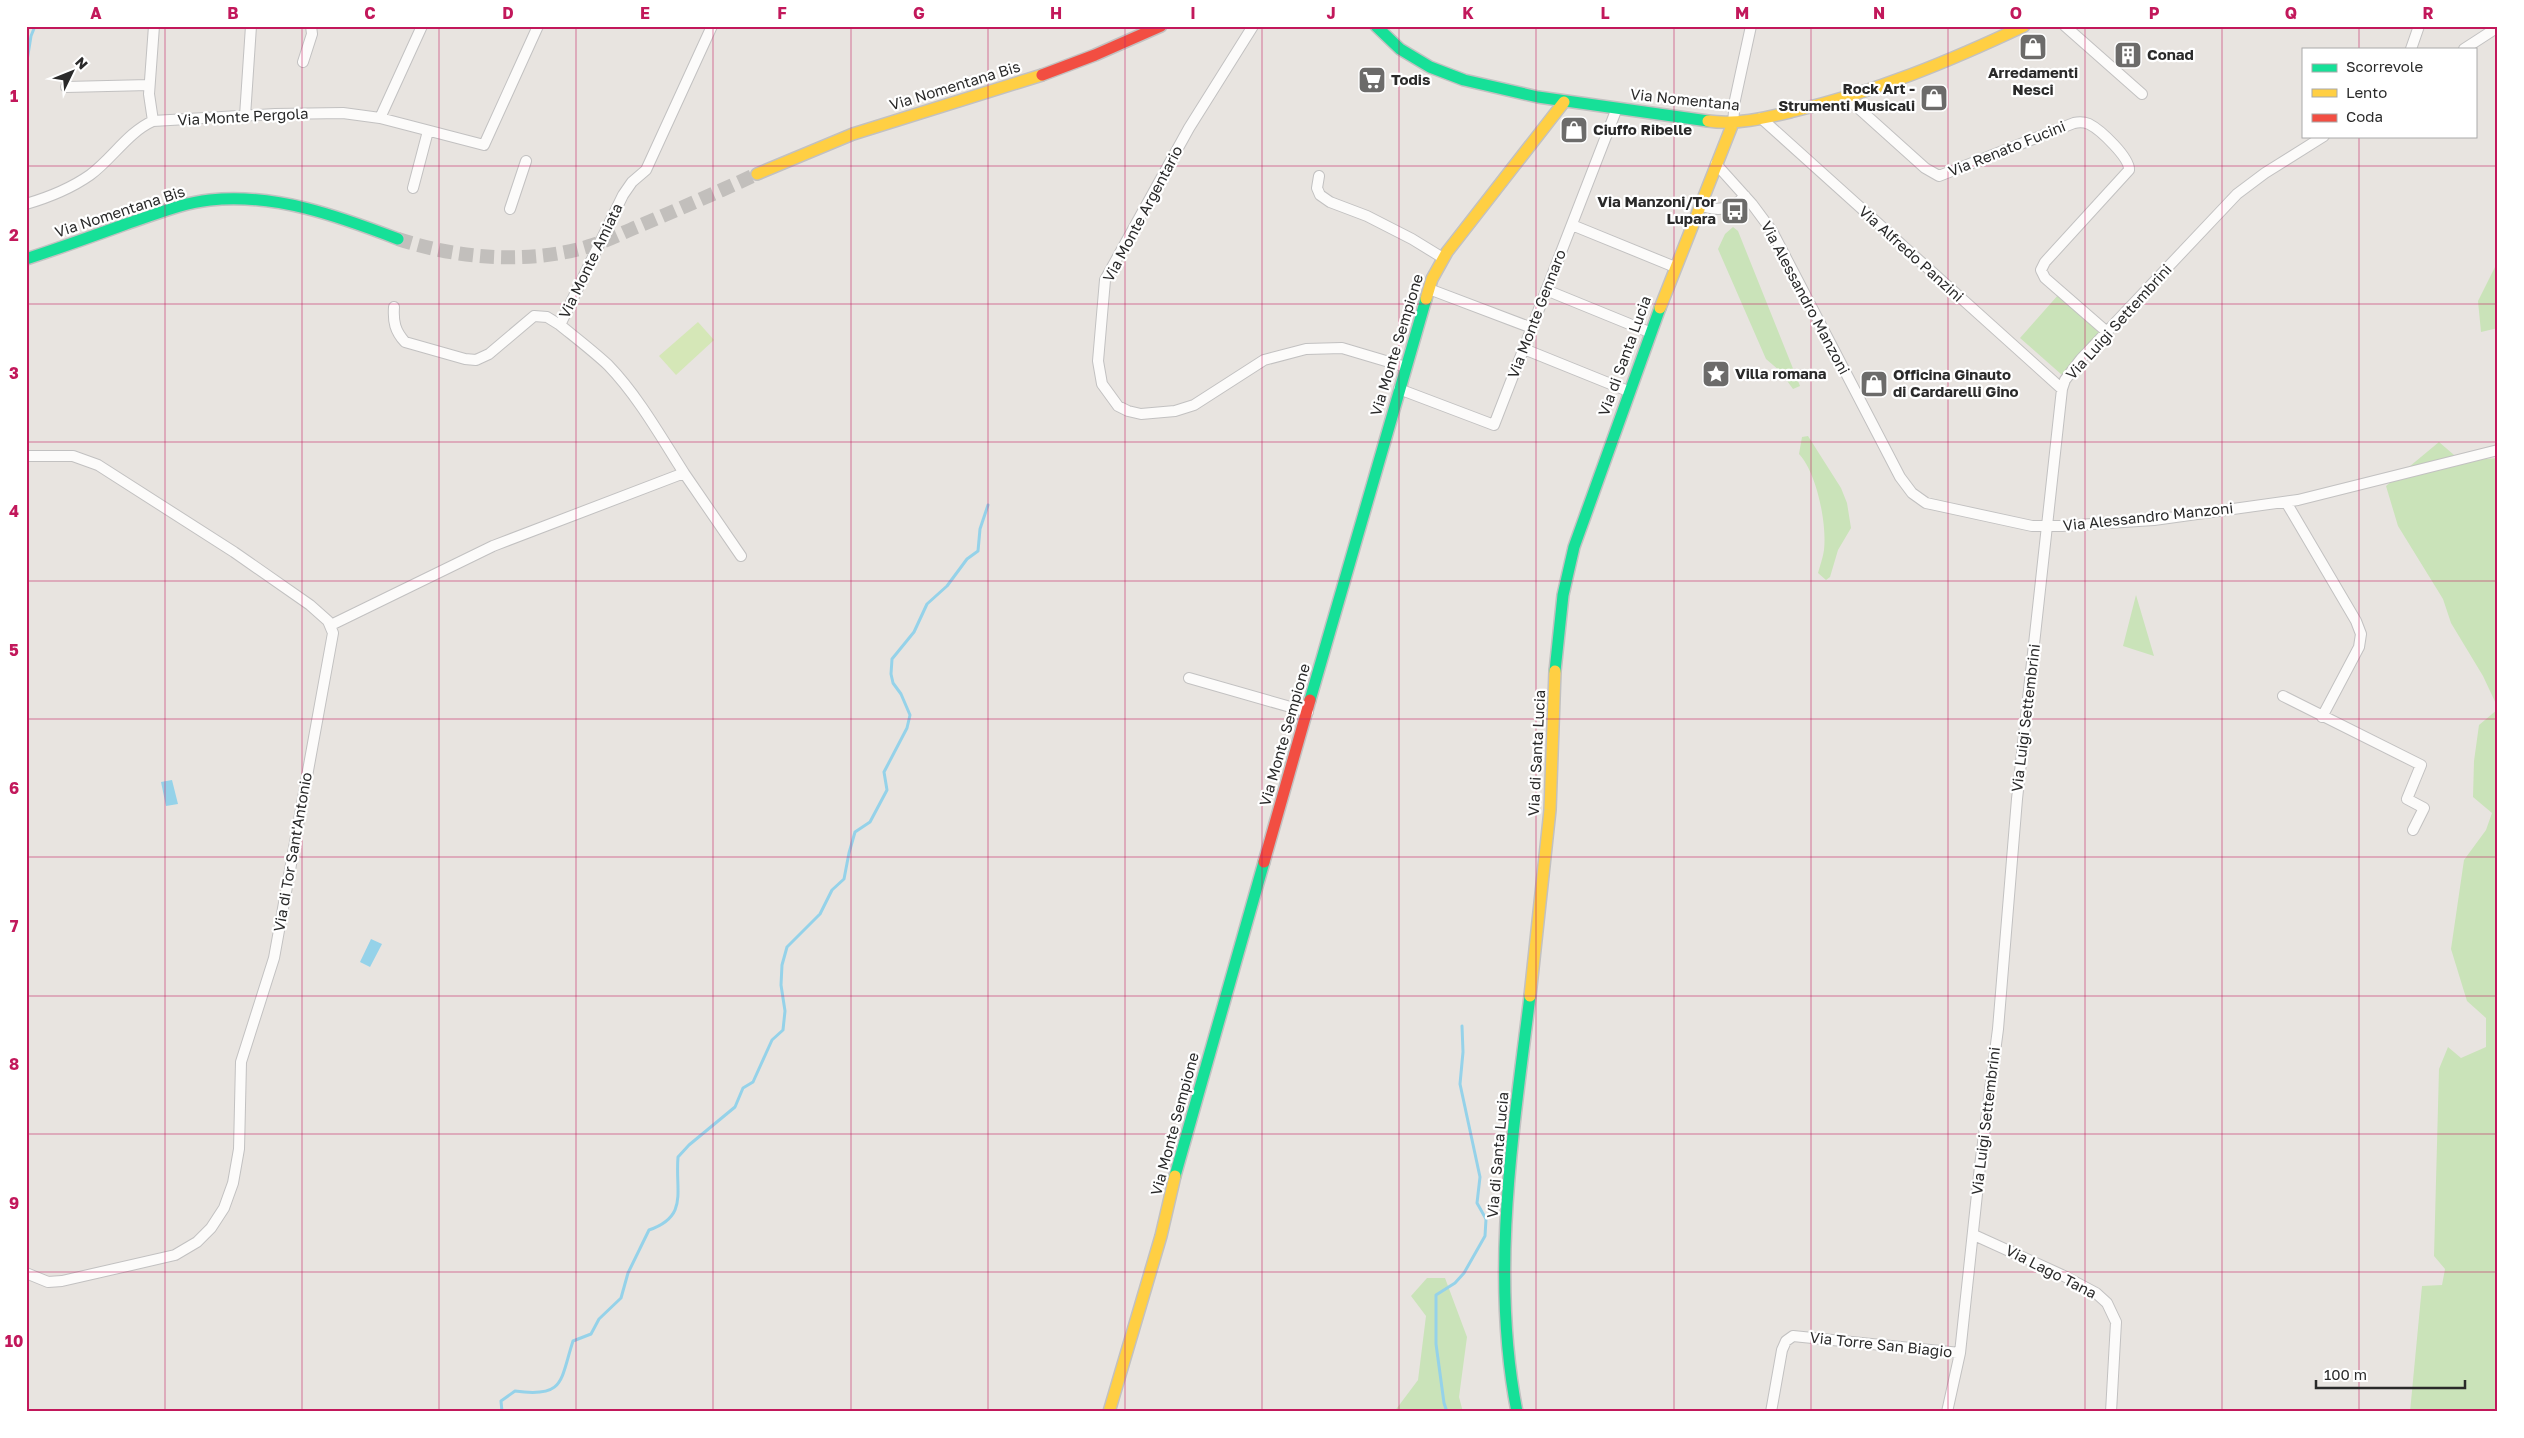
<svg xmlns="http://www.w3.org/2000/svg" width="2524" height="1438" font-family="'Golos Text',sans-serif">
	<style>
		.green { fill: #cae3b9 }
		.pitch { fill: #d5e7b7 }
		.water { fill: #95d2e9 }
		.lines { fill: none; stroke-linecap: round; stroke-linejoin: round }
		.stream { stroke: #95d2e9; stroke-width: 3 }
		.secondary-tunnel { stroke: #c2bfbc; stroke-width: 14; stroke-dasharray: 14 7; stroke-linecap: butt }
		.street-casing { stroke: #c2c1c1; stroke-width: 12 }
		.fast-casing { stroke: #c2c1c1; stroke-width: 14 }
		.slow-casing { stroke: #c2c1c1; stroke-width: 14 }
		.jam-casing { stroke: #c2c1c1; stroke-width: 14 }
		.street { stroke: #fcfbfa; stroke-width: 10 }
		.fast { stroke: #16e098; stroke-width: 11 }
		.slow { stroke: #ffcf43; stroke-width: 11 }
		.jam { stroke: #f24e42; stroke-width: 11 }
		.grid { fill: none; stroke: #c2185b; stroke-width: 1; stroke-opacity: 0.55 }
		.labels { text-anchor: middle; stroke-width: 4.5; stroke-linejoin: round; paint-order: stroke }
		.poi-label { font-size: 15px; font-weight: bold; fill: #2a2a2a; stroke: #fff; text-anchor: start }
		.street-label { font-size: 15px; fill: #2a2a2a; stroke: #fff }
		.neatline { fill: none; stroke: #c2185b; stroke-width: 2 }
		.grid-label { font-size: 16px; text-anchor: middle; font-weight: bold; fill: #c2185b }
	</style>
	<rect width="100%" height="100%" fill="#e8e4e0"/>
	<path class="green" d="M1733 227 1738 231 1800 386 1793 389 1780 371 1766 359 1718 249 1725 234Z
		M2498 261V328L2481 332 2478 301Z
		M2059 294 2100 331 2062 375 2020 338Z
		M1808 436 1841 488 1847 503 1851 528 1838 550 1830 577 1826 580 1818 573C1820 565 1823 558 1824 550 1827 524 1817 473 1799 454L1802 437Z
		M2439 442 2461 461 2498 458V708L2483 676 2451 623 2443 599 2398 526 2386 486Z
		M2136 595 2154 656 2123 646Z
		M2498 709V1412H2410L2422 1286 2442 1285 2445 1269 2434 1256 2439 1069 2448 1047 2461 1058 2486 1047V1018L2467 1001 2451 949 2464 860 2486 830 2492 813 2473 797 2474 761 2479 725Z
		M1427 1278H1445L1467 1337 1459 1397 1463 1412H1394L1418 1380 1426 1316 1411 1296Z"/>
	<path class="pitch" d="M698 322 714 340 676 375 659 356Z"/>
	<path class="water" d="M172 780 178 804 166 806 161 782Z
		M371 939 382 944 370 967 360 962Z"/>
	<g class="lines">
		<path class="stream" d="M26 67 31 36 35 26
			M502 1412 501 1401 515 1391C565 1398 560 1381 573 1341L591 1334 599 1319 621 1298 628 1273 649 1230C689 1216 675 1192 678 1157L689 1145 735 1107 743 1088 753 1082 772 1040 783 1030 785 1011 781 985 782 965 787 947 820 914 832 890 844 879 849 853 855 832 870 822 887 790 884 772 907 728 910 715 901 694 893 683 891 674 892 659 914 632 927 604 947 586 967 559 978 551 980 529 988 505
			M1447 1412 1444 1403 1436 1344V1295L1455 1283 1464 1273 1485 1236 1486 1219 1477 1203 1480 1177 1460 1084 1463 1052 1462 1026"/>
		<path class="secondary-tunnel" d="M398 239C459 259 531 265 593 245 609 240 624 232 639 226 679 209 718 192 757 174"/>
		<defs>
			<path id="street" d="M1253 26 1189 128 1105 280 1098 361 1102 384 1118 406 1128 411 1141 414 1175 411 1194 405 1264 360 1306 349 1342 348 1406 367
				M2065 26 2142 94
				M2411 49 2419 26
				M2464 49 2498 27
				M303 62 312 34 311 26
				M66 87 149 85
				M1846 97 1925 168 1939 176 2074 123C2079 122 2084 122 2089 124 2101 130 2130 158 2129 170L2045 262 2041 270 2045 278 2107 332
				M245 116 251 26
				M380 118 422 26
				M1761 118 2062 389
				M153 121 149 94 154 26
				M1733 123 1735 100 1751 26
				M1716 164 1752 204 1772 231 1900 477 1912 493 1926 503 2032 526H2062L2154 520 2298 500 2498 450
				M1319 176 1317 188 1320 195 1330 202 1367 216 1412 239 1443 258
				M413 188 428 131
				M26 204C50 197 70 189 90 175 112 159 128 132 153 121L275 114 343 113 380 118 484 145 538 26
				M1700 205C1717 212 1732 210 1745 196
				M510 209 526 161
				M1572 225 1675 267
				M1429 289 1532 328
				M1546 290 1649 332
				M394 307C393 322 395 331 405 342L465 359 476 360 489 354 534 316 547 317 560 325
				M1524 349 1628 391
				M1399 389 1494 425 1617 108
				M26 456H73L98 465 234 552 310 605 328 621 333 633 274 958 241 1062 239 1149 233 1183 224 1208 211 1228 197 1242 175 1255 62 1281 48 1282 26 1273
				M684 473 741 556
				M2286 502 2356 621 2361 634 2359 647 2322 717
				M331 625 493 546 684 473C661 437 638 396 608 365 593 351 576 338 560 325L623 195 632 182 646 170 712 26
				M1189 678 1308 712
				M2283 696 2421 765 2407 799 2424 808 2413 830
				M1974 1235 2062 1275 2096 1293 2107 1303 2116 1322 2111 1412
				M1771 1412 1782 1350 1786 1341 1793 1336 1960 1353
				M1947 1412 1960 1353 1980 1166 1998 1029 2017 799 2062 389 2065 380 2081 359 2237 194 2265 173 2324 136"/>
			<path id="fast" d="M1376 26 1400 49 1430 67 1464 80 1538 97 1708 121
				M26 259C60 248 93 236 126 224 154 215 181 203 210 200 275 193 338 216 398 239
				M1555 671 1563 595 1574 547 1660 308
				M1310 700 1426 299
				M1175 1176 1264 862
				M1517 1412C1490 1275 1513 1133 1530 996"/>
			<path id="slow" d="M1708 121C1738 125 1765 118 1794 111 1875 92 1950 61 2024 26
				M757 174 853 134 1042 75
				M1426 299 1432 279 1447 252 1564 102
				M1660 308 1733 123
				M1530 996 1550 810 1555 671
				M1109 1412 1161 1236 1175 1176"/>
			<path id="jam" d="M1042 75 1095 55 1161 26
				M1264 862 1310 700"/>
		</defs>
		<use href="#street" class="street-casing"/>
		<use href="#fast" class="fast-casing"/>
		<use href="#slow" class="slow-casing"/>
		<use href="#jam" class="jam-casing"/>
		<use href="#street" class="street"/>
		<use href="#fast" class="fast"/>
		<use href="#slow" class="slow"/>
		<use href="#jam" class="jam"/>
	</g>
	<path class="grid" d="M165 26V1412M302 26V1412M439 26V1412M576 26V1412M713 26V1412M851 26V1412M988 26V1412M1125 26V1412M1262 26V1412M1399 26V1412M1536 26V1412M1674 26V1412M1811 26V1412M1948 26V1412M2085 26V1412M2222 26V1412M2359 26V49M2359 136V1412M26 166H2498M26 304H2498M26 442H2498M26 581H2498M26 719H2498M26 857H2498M26 996H2498M26 1134H2498M26 1272H2498"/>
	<defs>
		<symbol id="shop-square" viewBox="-11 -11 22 22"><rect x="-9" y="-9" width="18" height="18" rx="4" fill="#6c6b6a" stroke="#fff"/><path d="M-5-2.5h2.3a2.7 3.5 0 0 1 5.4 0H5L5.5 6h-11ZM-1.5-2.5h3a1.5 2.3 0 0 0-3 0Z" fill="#fff"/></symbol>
		<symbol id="building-square" viewBox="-11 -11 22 22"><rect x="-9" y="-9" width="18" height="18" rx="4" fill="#6c6b6a" stroke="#fff"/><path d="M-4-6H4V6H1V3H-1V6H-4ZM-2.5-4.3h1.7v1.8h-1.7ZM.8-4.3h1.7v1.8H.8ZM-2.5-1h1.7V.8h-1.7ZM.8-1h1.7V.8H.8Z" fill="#fff"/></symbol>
		<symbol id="supermarket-square" viewBox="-11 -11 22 22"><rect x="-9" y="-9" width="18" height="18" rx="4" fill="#6c6b6a" stroke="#fff"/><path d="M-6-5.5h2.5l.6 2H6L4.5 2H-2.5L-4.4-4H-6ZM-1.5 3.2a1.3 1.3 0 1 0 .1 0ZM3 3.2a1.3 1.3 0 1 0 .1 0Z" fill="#fff"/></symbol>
		<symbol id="bus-square" viewBox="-11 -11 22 22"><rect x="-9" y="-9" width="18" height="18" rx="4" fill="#6c6b6a" stroke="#fff"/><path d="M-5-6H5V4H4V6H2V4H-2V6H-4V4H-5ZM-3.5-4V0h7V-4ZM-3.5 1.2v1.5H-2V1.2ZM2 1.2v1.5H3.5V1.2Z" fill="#fff"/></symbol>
		<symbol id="sight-square" viewBox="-11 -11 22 22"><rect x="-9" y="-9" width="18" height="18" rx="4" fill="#6c6b6a" stroke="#fff"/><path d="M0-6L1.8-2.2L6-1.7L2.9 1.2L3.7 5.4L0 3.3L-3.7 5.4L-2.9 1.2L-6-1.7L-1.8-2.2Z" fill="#fff"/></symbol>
	</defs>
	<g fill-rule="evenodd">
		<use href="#shop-square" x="2017" y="31" width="32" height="32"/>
		<use href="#building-square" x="2112" y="39" width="32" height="32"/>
		<use href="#supermarket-square" x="1356" y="64" width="32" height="32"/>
		<use href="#shop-square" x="1918" y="82" width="32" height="32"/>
		<use href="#shop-square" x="1558" y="114" width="32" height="32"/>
		<use href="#bus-square" x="1719" y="195" width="32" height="32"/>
		<use href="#sight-square" x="1700" y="358" width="32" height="32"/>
		<use href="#shop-square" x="1858" y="368" width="32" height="32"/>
	</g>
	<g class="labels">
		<g class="poi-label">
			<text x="2147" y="60">Conad</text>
			<text x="2033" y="78" text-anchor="middle">Arredamenti<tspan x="2033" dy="17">Nesci</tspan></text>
			<text x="1391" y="85">Todis</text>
			<text x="1915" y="94" text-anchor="end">Rock Art -<tspan x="1915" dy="17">Strumenti Musicali</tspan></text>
			<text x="1593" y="135">Ciuffo Ribelle</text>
			<text x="1716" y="207" text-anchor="end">Via Manzoni/Tor<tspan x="1716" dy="17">Lupara</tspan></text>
			<text x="1735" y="379">Villa romana</text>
			<text x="1893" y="380">Officina Ginauto<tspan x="1893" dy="17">di Cardarelli Gino</tspan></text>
		</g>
		<g class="street-label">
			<text transform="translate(955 86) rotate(-17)" y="5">Via Nomentana Bis</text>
			<text transform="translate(1685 100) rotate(6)" y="5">Via Nomentana</text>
			<text transform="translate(243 117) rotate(-3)" y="5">Via Monte Pergola</text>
			<text transform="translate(2007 149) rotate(-22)" y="5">Via Renato Fucini</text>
			<text transform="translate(120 212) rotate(-18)" y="5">Via Nomentana Bis</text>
			<text transform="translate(1143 214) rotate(-62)" y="5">Via Monte Argentario</text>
			<text transform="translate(1911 254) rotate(42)" y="5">Via Alfredo Panzini</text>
			<text transform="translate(591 261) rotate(-64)" y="5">Via Monte Amiata</text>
			<text transform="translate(1805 298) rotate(62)" y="5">Via Alessandro Manzoni</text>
			<text transform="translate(1537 314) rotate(-69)" y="5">Via Monte Gennaro</text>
			<text transform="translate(2119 322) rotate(-48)" y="5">Via Luigi Settembrini</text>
			<text transform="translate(1397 345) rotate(-73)" y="5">Via Monte Sempione</text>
			<text transform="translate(1625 356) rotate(-70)" y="5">Via di Santa Lucia</text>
			<text transform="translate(2148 517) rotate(-6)" y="5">Via Alessandro Manzoni</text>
			<text transform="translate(2026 718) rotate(-83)" y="5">Via Luigi Settembrini</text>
			<text transform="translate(1285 735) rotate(-74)" y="5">Via Monte Sempione</text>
			<text transform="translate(1537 753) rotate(-87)" y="5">Via di Santa Lucia</text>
			<text transform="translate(293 852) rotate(-80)" y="5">Via di Tor Sant'Antonio</text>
			<text transform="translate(1986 1121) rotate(-83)" y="5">Via Luigi Settembrini</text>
			<text transform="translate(1175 1124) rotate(-75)" y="5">Via Monte Sempione</text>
			<text transform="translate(1498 1155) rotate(-85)" y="5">Via di Santa Lucia</text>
			<text transform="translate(2051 1272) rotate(27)" y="5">Via Lago Tana</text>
			<text transform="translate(1881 1345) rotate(6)" y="5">Via Torre San Biagio</text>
		</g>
	</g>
	<rect width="2524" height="1438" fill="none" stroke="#ffffff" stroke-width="55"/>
	<rect x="2302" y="48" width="175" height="90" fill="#ffffff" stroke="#aaaaaa"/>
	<rect x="2312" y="64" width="25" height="8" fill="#16e098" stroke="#aaaaaa"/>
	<text x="2346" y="72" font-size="15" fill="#2a2a2a">Scorrevole</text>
	<rect x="2312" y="89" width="25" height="8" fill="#ffcf43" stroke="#aaaaaa"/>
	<text x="2346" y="98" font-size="15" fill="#2a2a2a">Lento</text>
	<rect x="2312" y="114" width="25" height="8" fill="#f24e42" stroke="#aaaaaa"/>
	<text x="2346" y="122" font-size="15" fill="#2a2a2a">Coda</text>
	<g transform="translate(72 72) rotate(47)" stroke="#ffffff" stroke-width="4" paint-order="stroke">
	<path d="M0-4L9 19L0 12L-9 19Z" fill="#2a2a2a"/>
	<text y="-8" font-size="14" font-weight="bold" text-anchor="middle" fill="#2a2a2a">N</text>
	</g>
	<path d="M2316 1380v8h149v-8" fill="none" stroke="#2a2a2a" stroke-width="2.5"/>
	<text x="2324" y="1380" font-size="15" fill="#2a2a2a" stroke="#ffffff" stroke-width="4" paint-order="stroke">100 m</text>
	<rect x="28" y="28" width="2468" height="1382" class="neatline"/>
	<g class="grid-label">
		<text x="96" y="19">A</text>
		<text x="233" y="19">B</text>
		<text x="370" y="19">C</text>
		<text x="508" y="19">D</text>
		<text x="645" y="19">E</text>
		<text x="782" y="19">F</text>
		<text x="919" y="19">G</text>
		<text x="1056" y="19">H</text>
		<text x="1193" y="19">I</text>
		<text x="1331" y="19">J</text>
		<text x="1468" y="19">K</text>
		<text x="1605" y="19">L</text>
		<text x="1742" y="19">M</text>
		<text x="1879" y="19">N</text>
		<text x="2016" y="19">O</text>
		<text x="2154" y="19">P</text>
		<text x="2291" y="19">Q</text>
		<text x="2428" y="19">R</text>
		<text x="14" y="102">1</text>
		<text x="14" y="241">2</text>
		<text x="14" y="379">3</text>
		<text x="14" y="517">4</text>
		<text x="14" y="656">5</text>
		<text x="14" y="794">6</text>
		<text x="14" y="932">7</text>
		<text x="14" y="1070">8</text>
		<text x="14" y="1209">9</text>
		<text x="14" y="1347">10</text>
	</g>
</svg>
